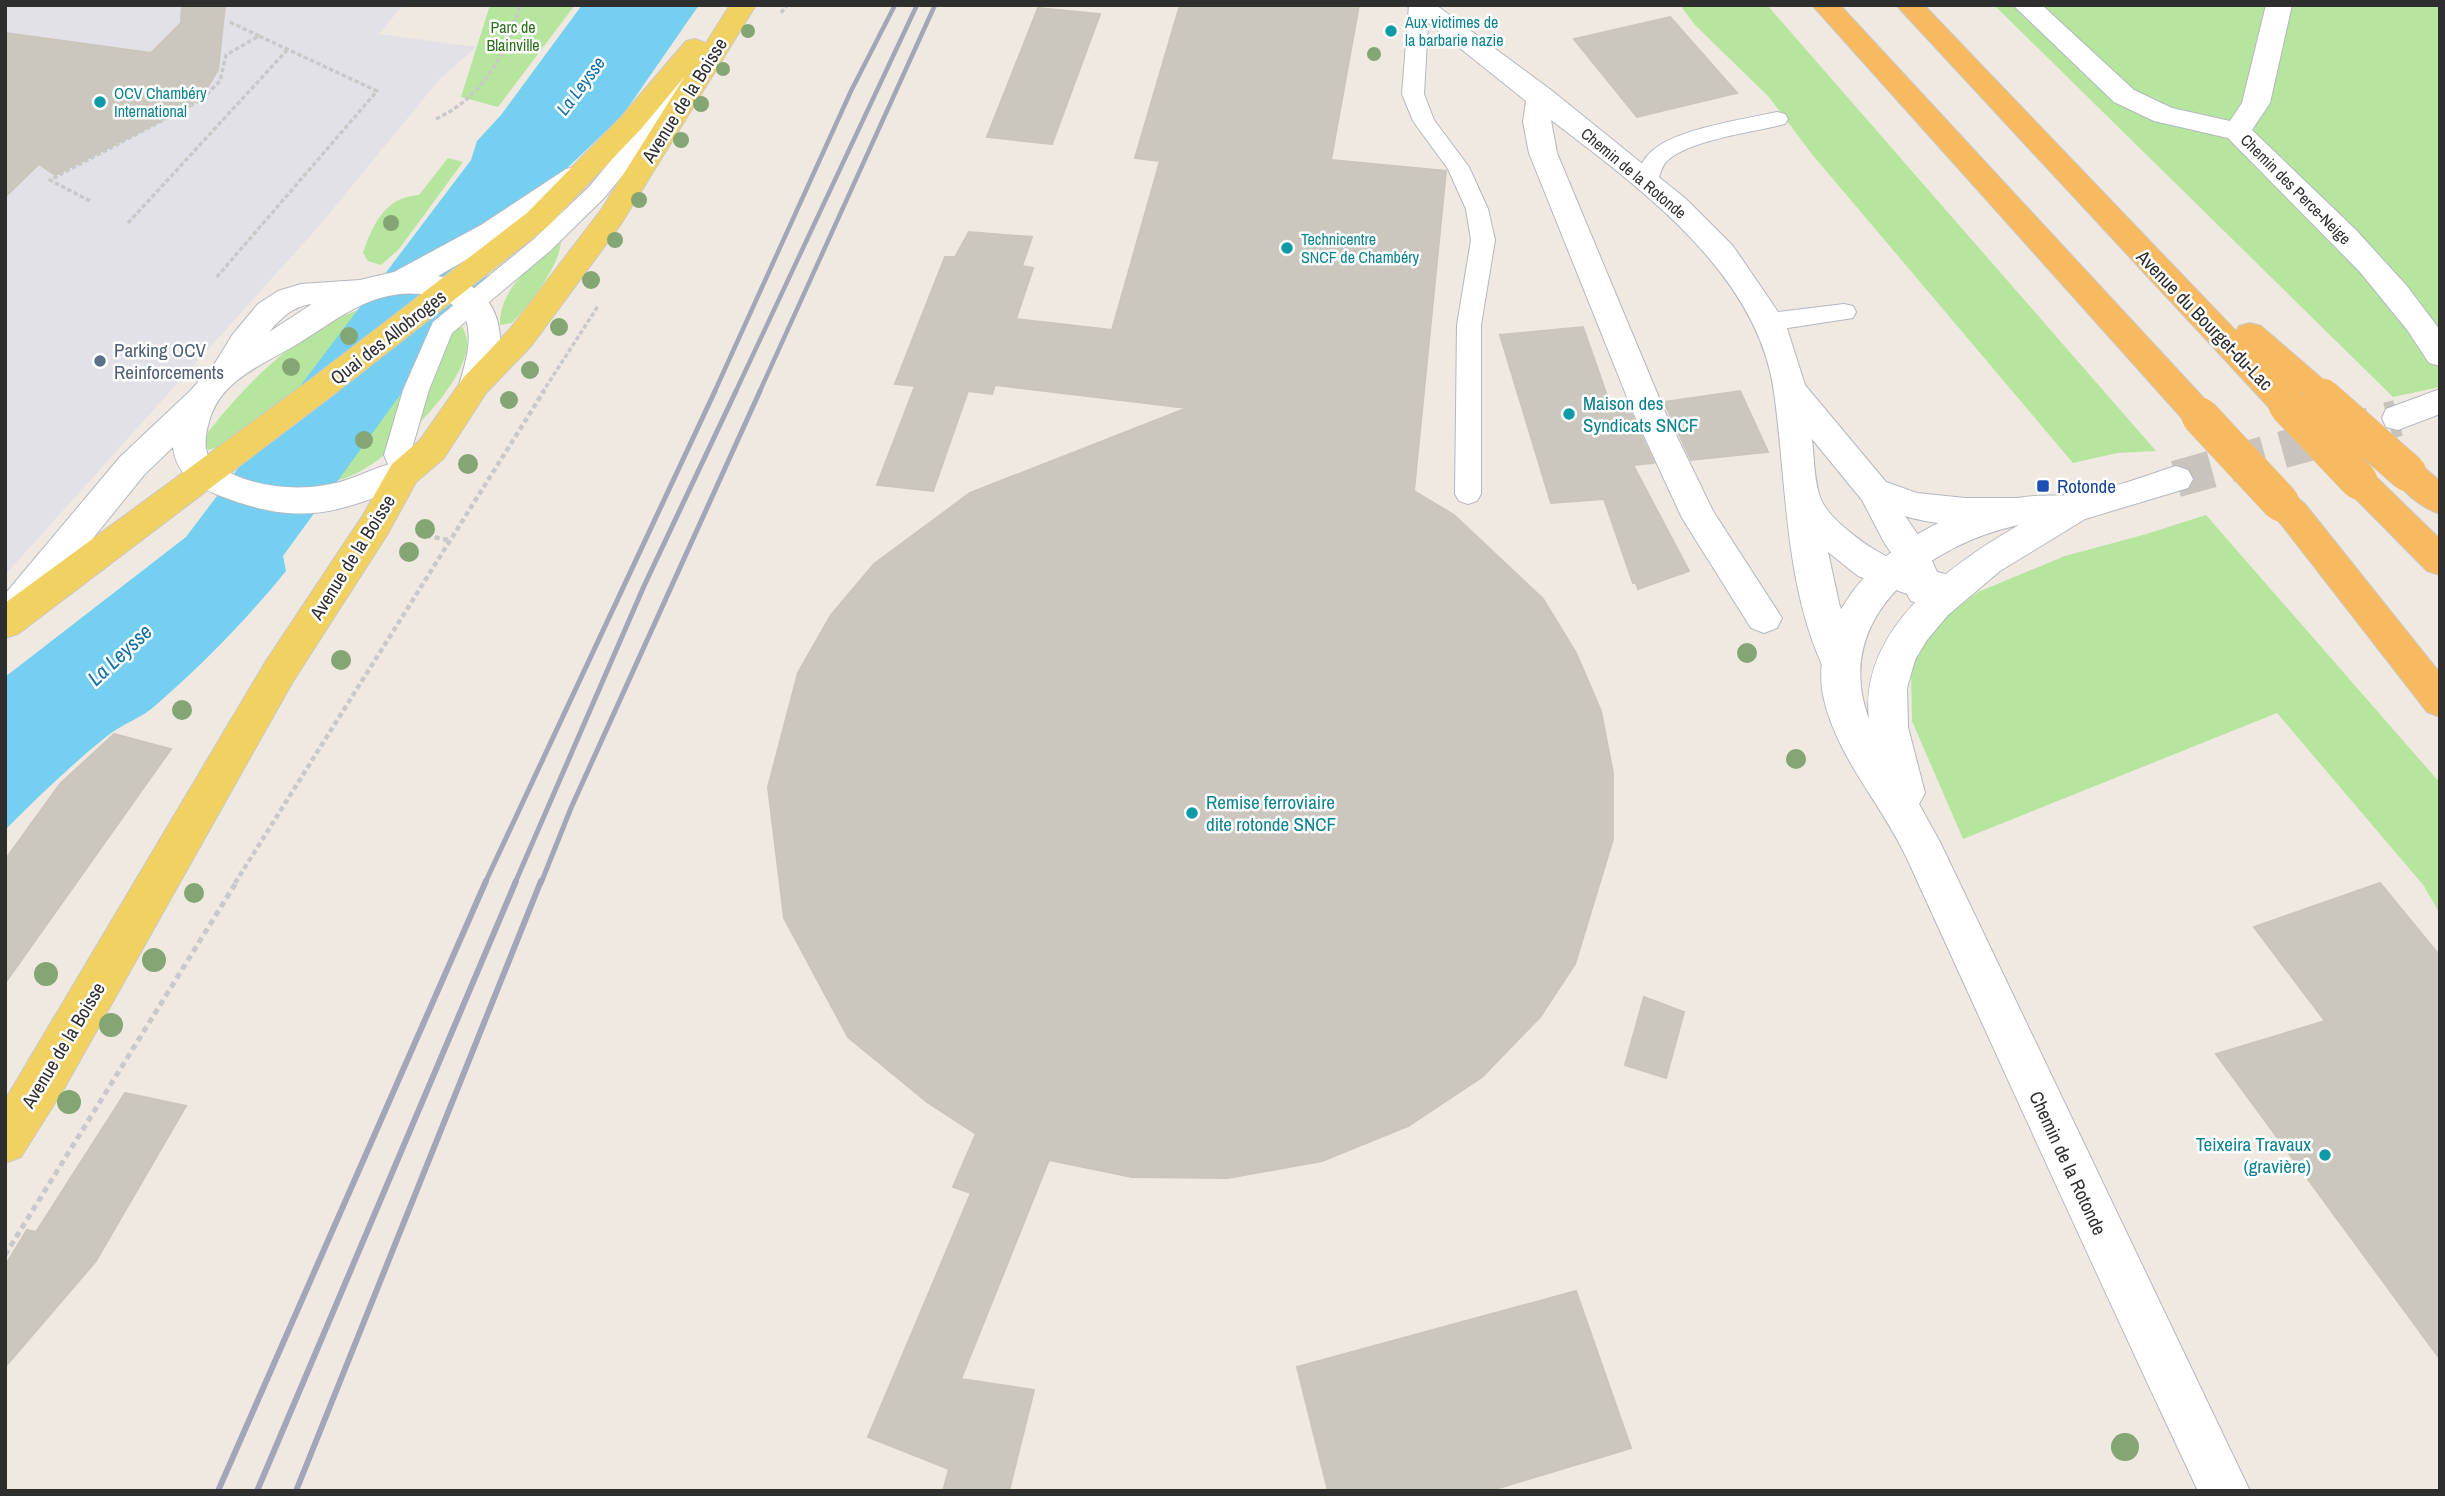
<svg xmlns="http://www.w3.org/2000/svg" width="2445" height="1496" font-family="'Archivo Narrow',sans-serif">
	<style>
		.industrial { fill: #e3e1e8 }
		.green { fill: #b6e59e }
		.water { fill: #75cff0 }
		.building { fill: #cbc7bf; stroke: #cbc5ba; stroke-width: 2 }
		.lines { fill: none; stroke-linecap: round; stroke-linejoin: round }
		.secondary-tunnel { stroke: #c8c4bd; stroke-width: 37; stroke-dasharray: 37 18; stroke-linecap: butt }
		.service-casing { stroke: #b4b7c1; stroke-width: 2 }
		.minor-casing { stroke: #b4b7c1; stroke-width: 2 }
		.secondary-casing { stroke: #b4b7c1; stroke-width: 2 }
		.primary-casing { stroke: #c9c9c9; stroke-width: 2 }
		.trunk-casing { stroke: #c9c9c9; stroke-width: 2 }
		.path-far2 { stroke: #c9c9c9; stroke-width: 3.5; stroke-dasharray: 4.5 2.5; stroke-linecap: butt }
		.path-far1 { stroke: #c9c9c9; stroke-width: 4.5; stroke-dasharray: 5 3.5; stroke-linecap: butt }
		.path { stroke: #c9c9c9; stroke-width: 5; stroke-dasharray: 6 4.5; stroke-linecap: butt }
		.service { fill: #fff; fill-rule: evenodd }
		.minor { fill: #fff; fill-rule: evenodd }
		.secondary { fill: #fff; fill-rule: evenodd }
		.primary { fill: #f2d163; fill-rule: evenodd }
		.trunk { fill: #f8ba60; fill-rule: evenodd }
		.rail-far2 { stroke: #a3a6b8; stroke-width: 4.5 }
		.rail-far1 { stroke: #a3a6b8; stroke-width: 5 }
		.rail { stroke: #a3a6b8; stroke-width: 6 }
		.trunk-bridge-casing { stroke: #c9c9c9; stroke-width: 38; stroke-linecap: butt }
		.trunk-bridge { stroke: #f8ba60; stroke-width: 37 }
		.tree { fill: #84a574 }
		.culture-dot { fill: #0f9aa8; stroke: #fff; stroke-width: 2.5 }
		.service-dot { fill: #5c6f8a; stroke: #fff; stroke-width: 2.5 }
		.transit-dot { fill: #1a4fb4; stroke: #fff; stroke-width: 2.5 }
		.labels { text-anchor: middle; stroke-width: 5; stroke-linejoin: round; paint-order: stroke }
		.far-culture-label { font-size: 16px; fill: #0d838f; stroke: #fff; text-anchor: start }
		.far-park-label { font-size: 16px; fill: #2c6e1b; stroke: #fff }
		.far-street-label { font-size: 16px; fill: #2e2e2e; stroke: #fff }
		.far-water-label { font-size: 18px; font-style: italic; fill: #0d6fa3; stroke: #fff }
		.street-label { font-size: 19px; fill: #2e2e2e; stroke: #fff }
		.service-label { font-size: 19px; fill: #4e5e75; stroke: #fff; text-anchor: start }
		.culture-label { font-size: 19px; fill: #0d838f; stroke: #fff; text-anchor: start }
		.transit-label { font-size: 19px; fill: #164399; stroke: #fff; text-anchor: start }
		.water-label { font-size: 21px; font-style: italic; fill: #0d6fa3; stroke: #fff }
	</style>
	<rect width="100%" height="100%" fill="#efe9e1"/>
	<path class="industrial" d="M5 5H403L379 34 476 47 439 80 319 226 5 575Z"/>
	<path class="green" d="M490 5H575L498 107 461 97Z
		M1680 5H1767L2156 451 2117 453 2073 463 1811 153 1769 97 1695 25Z
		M1994 5H2440V387L2393 397Z
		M448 158 463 162 399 249 381 265 368 261 363 253C373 224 385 197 419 195Z
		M561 242C559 267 529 305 512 323L500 325C499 288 534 263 561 242Z
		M376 304 406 309 219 447 208 450 206 442 208 432C253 375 305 325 376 304Z
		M463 327C464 331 467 338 467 342 469 382 393 455 359 472 348 478 335 481 324 485L442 331Z
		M2206 515 2440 783V914L2424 886 2277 713 1963 839 1912 721 1911 671 1914 653 1939 622 1978 592 2065 556 2143 535Z"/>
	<path class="water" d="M582 5H699L611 132 606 131 561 174 283 556 286 571C247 619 203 664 156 705 142 718 122 724 107 736 71 765 38 797 5 830V677L186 537 471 160 477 141 501 115Z"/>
	<path class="building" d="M182 5H225L218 70 202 96 188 107 55 175 39 164 5 197V33L151 53 181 23Z
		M1180 5H1359L1331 160 1446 171 1414 491 1454 515 1543 599 1576 653 1601 711 1613 773V839L1575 964 1540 1017 1482 1077 1408 1126 1322 1161 1228 1178 1132 1177 1049 1160 961 1379 1034 1390 1009 1491H943L949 1469 868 1437 971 1193 953 1187 976 1134 927 1102 848 1037 784 918 768 787 798 673 831 615 874 564 970 493 1187 408 995 385 992 394 968 391 933 491 877 485 915 386 895 384 945 257H955L969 232 1032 237 1022 266 1033 268 1016 319 1112 330 1160 161 1135 158Z
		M1038 8 1100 14 1052 144 987 137Z
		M1670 17 1737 93 1637 117 1574 39Z
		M1583 327 1612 410 1628 407 1654 463 1633 465 1689 571 1638 589 1636 583H1633L1604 499 1551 503 1500 335Z
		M1740 391 1768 452 1691 460 1664 402Z
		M114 734 171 749 5 983V860L60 784Z
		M2380 883 2440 956V1359L2216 1054 2325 1021 2254 927Z
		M1644 997 1684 1012 1666 1078 1625 1065Z
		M125 1093 186 1106 96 1261 5 1367V1266L27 1230 36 1232Z
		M1576 1291 1631 1448 1489 1491H1328L1297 1367Z"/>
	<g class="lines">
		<path class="secondary-tunnel" d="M2176 479 2398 418"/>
		<defs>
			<path id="service" d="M1409 5H1429L1424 94 1434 120 1469 167 1488 209 1495 240 1481 325V494L1477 501 1468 504 1459 501 1455 494 1457 325 1471 240 1466 209 1448 169 1413 121 1402 94Z
				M685 53 692 55 695 59 672 114 605 197 550 251 452 333 429 390 410 455 417 473 413 480 404 483 395 480 384 455 403 390 433 322 534 239 589 187 651 112 675 59 678 55Z
				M1777 112 1785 114 1788 119 1785 124C1755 132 1687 140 1666 162 1660 168 1660 179 1655 186L1647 188 1639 186 1636 181C1638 170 1643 159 1651 152 1674 129 1745 119 1777 112Z
				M1844 304 1853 306 1856 312 1853 318 1769 331 1760 328 1757 322 1760 316 1769 313Z"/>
			<path id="minor" d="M1406 5H1436L1551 90 1686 199 1733 246 1785 322 1805 385 1886 482 1917 493 1965 498H2019L2031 502 2036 511 2031 520C2000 530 1936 526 1905 516L1925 545 1937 572 1966 579 1971 589 1966 599C1952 604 1924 606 1911 601L1907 594 1858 576 1828 552 1839 603 1858 662 1852 673 1839 677 1826 673C1784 588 1787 484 1774 392 1758 273 1640 188 1551 120L1557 153 1665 412 1713 511 1782 618 1777 628 1764 633 1751 628 1682 518 1633 412 1529 153 1523 122 1526 101ZM1812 439 1862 500 1885 544 1897 561C1875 553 1825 519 1819 494 1814 477 1814 457 1812 439Z
				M2013 5H2042L2134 90 2172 108 2230 121 2242 103 2266 5H2292L2270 103 2252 130 2356 230 2407 286 2440 330V366L2429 363 2408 331 2360 272 2228 138 2154 121 2114 102Z
				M576 167 586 169 590 176 586 183 502 239 438 276C452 279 468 282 479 292 508 316 504 363 486 393L475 397 464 393 459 385C466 362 474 336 464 314 451 301 438 296 421 294 372 289 338 319 299 343 265 364 220 379 209 422 205 435 204 447 209 459 245 490 307 494 349 479 370 472 394 457 416 464L421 473 416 482C335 513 303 528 218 495 194 485 176 474 173 447L144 475 19 630 5 634V594L120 457 190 391 215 363 233 334 258 304 278 291 301 284 360 280 394 272 481 225 566 169ZM312 304 269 332C281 318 293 306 312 304Z"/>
			<path id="secondary" d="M2440 389V414L2398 430 2386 427 2382 418 2386 409Z
				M2176 466 2188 470 2193 479 2188 488 2085 519 2000 571 1948 615 1927 640 1915 660 1907 688 1908 727 1925 793 1919 804 1940 842 2250 1491H2198C2100 1283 2005 1073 1909 863 1884 806 1836 758 1823 695 1816 659 1830 623 1851 594 1890 540 1954 509 2018 498 2038 494 2058 497 2078 494 2112 489 2144 476 2176 466ZM2019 525C1951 564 1859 629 1869 719 1830 617 1929 544 2019 525Z"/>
			<path id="primary" d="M730 5H756L621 224 532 345 486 393 444 458 416 482 387 535 292 683 65 1087 21 1157 5 1163V1100L266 661 363 515 392 464 420 440 464 377 510 329 601 210 685 76 641 129 547 227 333 395 18 634 5 638V603L311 379 527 213 621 117 686 41 695 39 706 43Z"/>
			<path id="trunk" d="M1812 5H1840L2212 407 2216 416 2212 425 2200 428 2188 425Z
				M1896 5H1924L2236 331 2239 326 2250 323 2261 326 2334 389 2338 397 2334 405C2313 412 2304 399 2289 386L2303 405 2299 414 2287 417 2275 414Z
				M2408 460 2420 464 2440 481V514C2421 508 2400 490 2391 473L2396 464Z
				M2359 468 2371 472 2440 539V575L2427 571 2347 490 2342 481 2347 472Z
				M2281 490 2293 494 2305 504 2440 673V717L2427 712 2281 524 2269 512 2264 503 2269 494Z"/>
		</defs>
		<use href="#service" class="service-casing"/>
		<use href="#minor" class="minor-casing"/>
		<use href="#secondary" class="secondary-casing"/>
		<use href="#primary" class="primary-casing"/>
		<use href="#trunk" class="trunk-casing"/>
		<path class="path-far2" d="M781 13 787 5
			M230 22 259 36
			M436 119C483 97 506 54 520 5
			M90 201 50 180 201 100 220 81 226 55 259 36 377 91 216 278
			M128 223 288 49
			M542 393 598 306"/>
		<path class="path-far1" d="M418 534 448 540
			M235 883 544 391"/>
		<path class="path" d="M5 1255 237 881"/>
		<use href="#service" class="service"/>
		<use href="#minor" class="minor"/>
		<use href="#secondary" class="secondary"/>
		<use href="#primary" class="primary"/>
		<use href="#trunk" class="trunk"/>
		<path class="rail-far2" d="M714 393 851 91 895 5
			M735 393 917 5
			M759 393 935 5"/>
		<path class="rail-far1" d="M485 883 715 391
			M515 883 644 586 736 391
			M541 883 571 808 760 391"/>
		<path class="rail" d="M218 1491 486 881
			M257 1491 516 881
			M296 1491 541 881"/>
		<defs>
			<path id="trunk-bridge" d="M2322 397 2408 473
				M2287 405 2359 481
				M2200 416 2281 503"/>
		</defs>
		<use href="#trunk-bridge" class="trunk-bridge-casing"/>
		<use href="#trunk-bridge" class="trunk-bridge"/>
	</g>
	<g class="tree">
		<circle cx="748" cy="31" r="7"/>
		<circle cx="1374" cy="54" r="7"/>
		<circle cx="723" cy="69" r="7"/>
		<circle cx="701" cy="104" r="8"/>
		<circle cx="681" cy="140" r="8"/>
		<circle cx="639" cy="200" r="8"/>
		<circle cx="391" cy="223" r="8"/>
		<circle cx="615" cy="240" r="8"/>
		<circle cx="591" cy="280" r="9"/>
		<circle cx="559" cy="327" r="9"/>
		<circle cx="349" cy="336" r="9"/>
		<circle cx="291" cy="367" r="9"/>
		<circle cx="530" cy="370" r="9"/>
		<circle cx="509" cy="400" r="9"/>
		<circle cx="364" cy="440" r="9"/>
		<circle cx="468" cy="464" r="10"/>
		<circle cx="425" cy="529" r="10"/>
		<circle cx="409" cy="552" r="10"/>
		<circle cx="1747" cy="653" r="10"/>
		<circle cx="341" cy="660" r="10"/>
		<circle cx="182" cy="710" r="10"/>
		<circle cx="1796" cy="759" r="10"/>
		<circle cx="194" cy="893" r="10"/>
		<circle cx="154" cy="960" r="12"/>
		<circle cx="46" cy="974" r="12"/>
		<circle cx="111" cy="1025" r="12"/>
		<circle cx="69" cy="1102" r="12"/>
		<circle cx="2125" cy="1447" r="14"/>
	</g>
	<g class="culture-dot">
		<circle cx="1391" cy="31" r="7"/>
		<circle cx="100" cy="102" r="7"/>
		<circle cx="1287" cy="248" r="7"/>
		<circle cx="1569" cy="414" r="7"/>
		<circle cx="1192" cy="813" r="7"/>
		<circle cx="2325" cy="1155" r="7"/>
	</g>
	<circle class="service-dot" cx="100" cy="361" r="7"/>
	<rect class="transit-dot" x="2036" y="479" width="14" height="14" rx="3.5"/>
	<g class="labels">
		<g class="far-culture-label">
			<text x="1405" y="28">Aux victimes de<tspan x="1405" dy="18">la barbarie nazie</tspan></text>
			<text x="114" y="99">OCV Chambéry<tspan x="114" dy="18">International</tspan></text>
			<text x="1301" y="245">Technicentre<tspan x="1301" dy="18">SNCF de Chambéry</tspan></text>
		</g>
		<g class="far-park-label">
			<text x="513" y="33">Parc de<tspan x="513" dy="18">Blainville</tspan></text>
		</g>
		<g class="far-street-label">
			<text transform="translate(1634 173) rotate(40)" y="6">Chemin de la Rotonde</text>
			<text transform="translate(2296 189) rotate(45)" y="6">Chemin des Perce-Neige</text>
		</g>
		<g class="far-water-label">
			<text transform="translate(581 86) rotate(-53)" y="6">La Leysse</text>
		</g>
		<g class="street-label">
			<text transform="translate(684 100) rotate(-58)" y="7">Avenue de la Boisse</text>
			<text transform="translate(2205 320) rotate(46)" y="7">Avenue du Bourget-du-Lac</text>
			<text transform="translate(388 337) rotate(-38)" y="7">Quai des Allobroges</text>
			<text transform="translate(352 557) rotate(-58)" y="7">Avenue de la Boisse</text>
			<text transform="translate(63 1045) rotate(-59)" y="7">Avenue de la Boisse</text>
			<text transform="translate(2068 1163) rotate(65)" y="7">Chemin de la Rotonde</text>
		</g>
		<g class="service-label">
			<text x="114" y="357">Parking OCV<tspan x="114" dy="22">Reinforcements</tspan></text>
		</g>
		<g class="culture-label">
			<text x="1583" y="410">Maison des<tspan x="1583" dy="22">Syndicats SNCF</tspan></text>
			<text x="1206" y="809">Remise ferroviaire<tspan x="1206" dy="22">dite rotonde SNCF</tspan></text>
			<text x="2311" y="1151" text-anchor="end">Teixeira Travaux<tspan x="2311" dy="22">(gravière)</tspan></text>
		</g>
		<g class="transit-label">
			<text x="2057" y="493">Rotonde</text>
		</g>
		<g class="water-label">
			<text transform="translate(120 655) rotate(-43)" y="7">La Leysse</text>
		</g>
	</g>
	<rect width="2445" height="1496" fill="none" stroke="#2e2e2e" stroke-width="14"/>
</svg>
